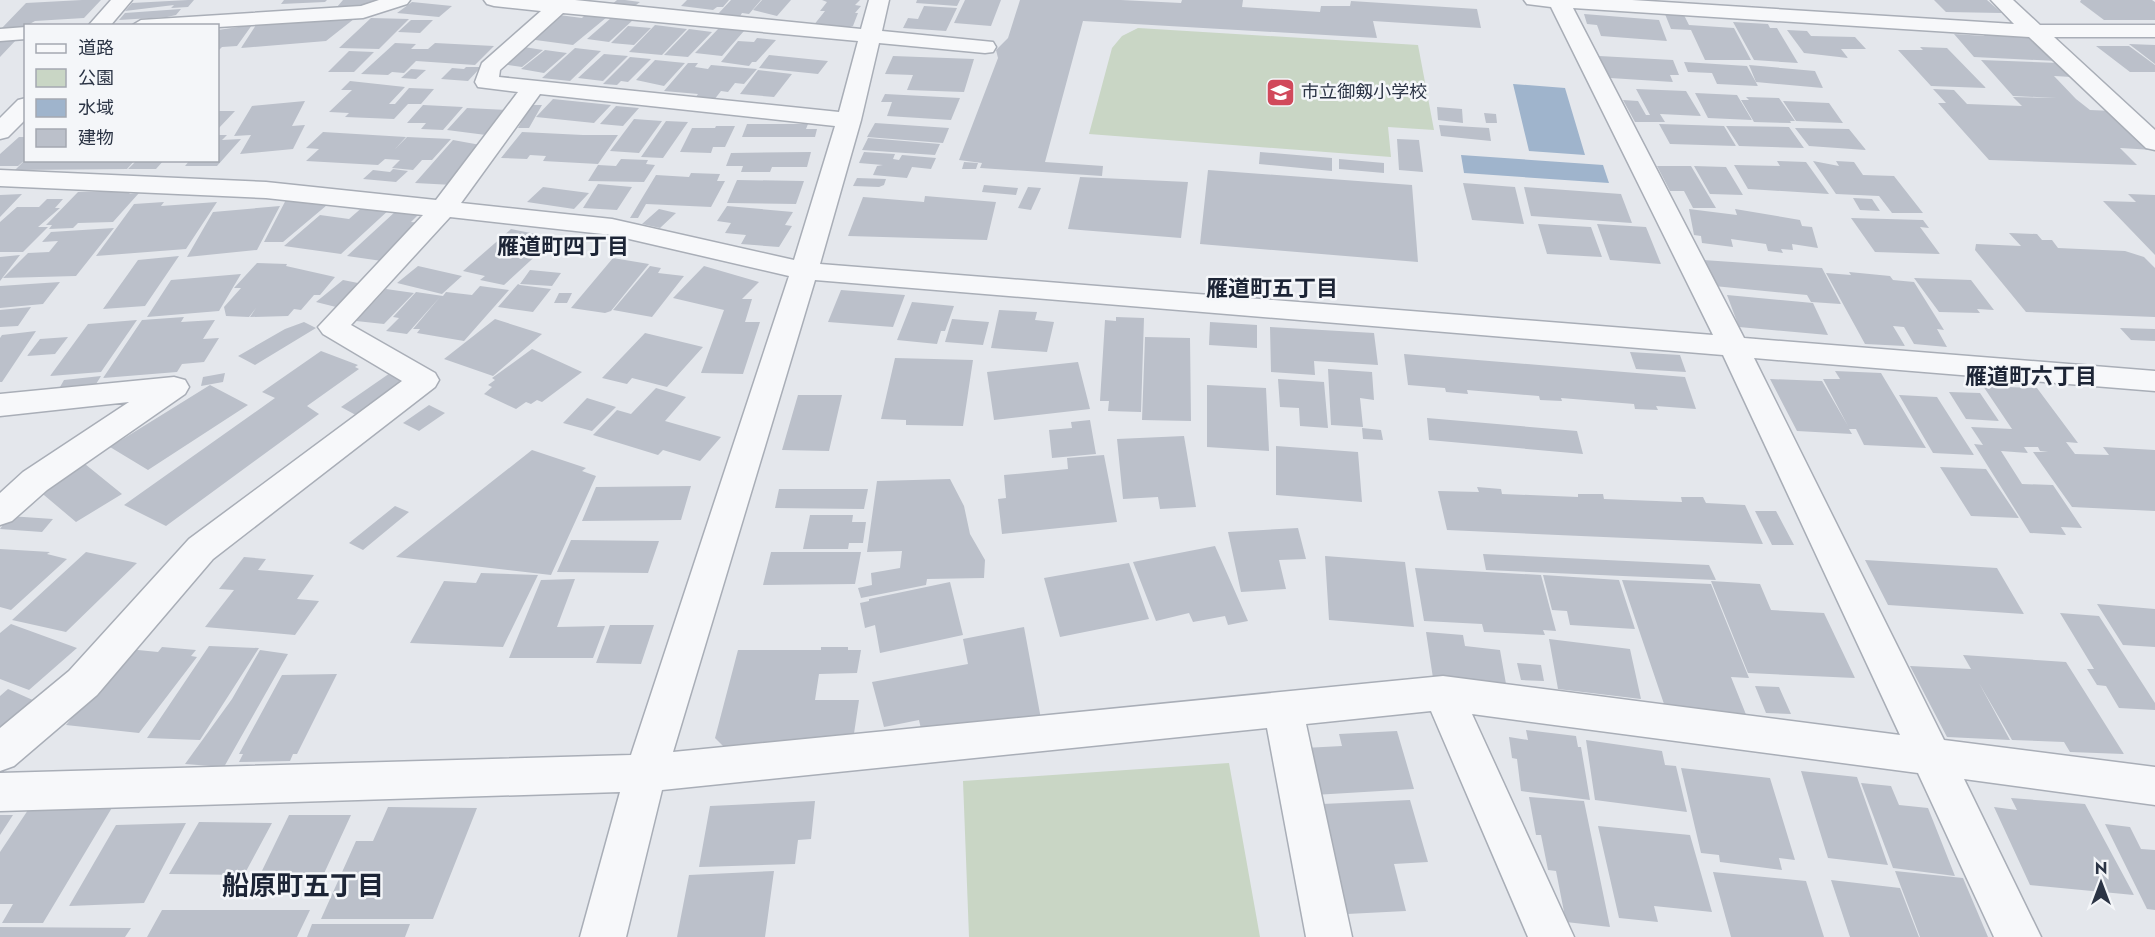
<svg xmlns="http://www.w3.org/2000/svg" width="2155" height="937" font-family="Jost,'Noto Sans JP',sans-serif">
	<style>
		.green { fill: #c9d6c5 }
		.water { fill: #9fb4cc }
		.building { fill: #bbc0ca }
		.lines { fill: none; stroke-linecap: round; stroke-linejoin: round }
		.minor-casing { stroke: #a9aeb7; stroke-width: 3 }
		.minor { fill: #f7f8fa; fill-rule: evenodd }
		.labels { text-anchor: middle; stroke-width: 5; stroke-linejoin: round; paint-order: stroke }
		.far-poi-label { font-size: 18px; fill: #2b3445; stroke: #f4f6f9; text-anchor: start }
		.neighbourhood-label { font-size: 22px; font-weight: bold; fill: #1d2536; stroke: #f4f6f9 }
		.near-neighbourhood-label { font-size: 27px; font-weight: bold; fill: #1d2536; stroke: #f4f6f9 }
	</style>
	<rect width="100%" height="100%" fill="#e4e7ec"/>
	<path class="green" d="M1138 28 1418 45 1434 130 1388 127 1391 157 1089 134 1112 48 1122 36Z
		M1229 763 1260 937H969L963 781Z"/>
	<path class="water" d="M1513 84 1565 88 1585 155 1529 151Z
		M1461 155 1603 165 1609 183 1464 173Z"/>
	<path class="building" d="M82 0H101L84 18 35 21 26 26V29L0 30 26 3Z
		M188 0H194L188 7 171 8 174 5 125 11 132 3Z
		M284 0H327L325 2 281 4Z
		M343 0H385L370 6 337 7Z
		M617 0H625L640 2 632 8 610 6Z
		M687 0H729L723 7H717L713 10 681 6Z
		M731 0H761L749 14 742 13 739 18 717 15Z
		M762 0H791L777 16 753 10Z
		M822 0H860L855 5 861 6 855 13H858L853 26 843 29 813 26 825 11H820L827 2Z
		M917 0H960L957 6 916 3Z
		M965 0H1001L991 26 954 23Z
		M1020 0H1121L1181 3 1182 0H1243L1242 7 1320 12 1321 6H1350L1351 1 1477 9 1481 28 1373 21 1377 38 1083 21 1045 162 1103 166 1102 176 980 168 982 163 959 160 998 58 996 50 1008 38Z
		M1934 0H1987L2002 13 1946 12Z
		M2081 0H2152L2155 2V20H2104L2080 2Z
		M412 2 452 6 439 17 397 13Z
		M924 6 957 8 946 31 903 28 908 18 918 19Z
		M181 9 176 15 167 17 119 20 125 13Z
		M586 14 607 17 573 45 528 39 559 15 582 18Z
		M1584 14 1659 20 1667 41 1601 36 1597 25 1587 24Z
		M1665 14 1684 15 1689 25 1734 28 1751 60H1705L1691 30 1671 29Z
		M359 15 326 41 241 48 258 22Z
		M371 18 409 19 379 49 339 48Z
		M611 18 633 20 609 42 587 39Z
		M411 20H433L420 33 398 32Z
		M1733 22 1768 24 1770 28H1777L1798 63 1754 60Z
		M252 25 237 46 222 47 218 51V30Z
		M655 25 687 29 662 55 629 52Z
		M628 26 651 28 634 45 611 43Z
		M719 28 744 31 722 56 695 53Z
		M689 29 712 32 688 57 664 55Z
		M1787 30 1807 31 1811 36 1855 37 1866 49H1841L1848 58 1804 53Z
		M1954 34 1985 36 1982 34 2035 38 2057 61 1974 57Z
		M757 38 776 40 756 62H752L749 66 721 62 738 41 754 42Z
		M17 39 0 57V41Z
		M395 43 416 44 411 49H428L435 43 494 46 475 65 416 61 404 73 392 72 388 75 361 74Z
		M2129 44 2155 45V64Z
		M2096 46H2129L2155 65V72H2130Z
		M524 47 543 50 522 67 502 64Z
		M1920 47 1947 48 1986 88 1931 86 1898 50H1923Z
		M575 48 601 51 570 81 542 78Z
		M545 50 567 53 544 73 521 69Z
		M349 51 374 52 354 72H328Z
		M604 54 628 56 603 81 578 78Z
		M769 55 828 61 818 74 759 68Z
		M893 56 974 59 964 92 907 90 913 75 885 74Z
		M1599 56 1673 60 1679 75H1670L1673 82 1610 78Z
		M630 57 651 59 628 82 621 81 617 85 603 84Z
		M655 60 685 63 664 86 636 80Z
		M1981 60 2059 63 2072 77 2054 76 2076 99 2090 110 2113 111 2154 150 2120 148 2137 165 1989 160 1938 103H1946L1933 89 1954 90 1967 104 2022 106 2013 97 2057 98 2013 96Z
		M1684 62 1747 66 1758 86 1717 84 1712 73 1688 72Z
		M688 63H698L695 67 708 69 711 65 757 69 744 84 735 83 728 92 721 91 714 100 695 98 698 94 664 91Z
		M1749 65 1815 71 1823 88 1756 82Z
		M466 67H481L468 81 441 79 452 68 464 69Z
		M411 69 426 70 416 79 401 78Z
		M758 70 792 74 774 97 740 94Z
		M350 81 405 87 389 104H395L409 88 434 89 421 104H408L394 119 345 117 349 113 329 112 352 90H341Z
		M1636 89 1686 91 1701 116 1660 114 1665 122H1635L1623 100 1638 101 1646 115H1650Z
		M1695 93 1737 95 1752 120 1708 118Z
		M885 94 960 98 951 120 887 116 892 102H881Z
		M1746 97 1779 98 1795 121H1790L1791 123 1754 122 1741 100H1749Z
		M553 99 611 105 594 123 536 117Z
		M305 101 292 126 305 125 293 149 240 154 251 135 234 136 252 106Z
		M1783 101 1829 103 1843 123 1796 121Z
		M423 105 463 107 443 130 421 129 426 123H407Z
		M531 105H542L529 128H518Z
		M616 106 639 108 623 126 600 124Z
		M1437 107 1462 109 1463 123 1438 120Z
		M467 108 507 110 486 135 447 130Z
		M218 111H235L218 129Z
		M1484 113 1496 114 1497 123H1486Z
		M634 119 662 121 639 153 610 151Z
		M666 121 688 122 663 158 641 157Z
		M875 123 949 128 943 143 867 137Z
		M747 124H808L806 129H817L815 137H742Z
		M1659 124 1724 126 1736 146 1670 144Z
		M1439 125 1489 128 1491 141 1441 136Z
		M716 126H735L725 147H713L711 153 680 152 692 128H715Z
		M1726 126 1789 127 1804 148 1739 146Z
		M1795 128 1849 129 1866 150 1809 146Z
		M323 132 406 137 395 149 407 137 451 139 432 160H422L413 170 392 168 400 160 385 159 378 165 306 161 319 149 306 148Z
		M522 132 583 135H618L598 164 543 161 546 156 530 155 527 159 501 158Z
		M218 135H227L222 140 241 139 217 166H185L190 160H218Z
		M19 137H26V159L18 166H0V154Z
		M868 138 940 144 935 155 862 150Z
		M1397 139 1419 140 1423 172 1399 170Z
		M453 140 486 146 453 185 415 183Z
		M811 152 807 167H772L770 172H741L743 166H726L731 153Z
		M864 152 895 154 893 159 899 160 902 155 936 158 931 169 912 167 907 178 873 175 877 166 883 165 859 163Z
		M1260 152 1332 158V171L1259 164Z
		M621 159 648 160 646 164 655 165 644 182 588 181 598 165 616 166Z
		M1339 159 1384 163V173L1339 169Z
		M25 160H135L127 169 15 170Z
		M137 160H164L156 169H128Z
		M1777 161 1806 162 1829 194 1748 189 1734 165 1780 166Z
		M1813 161 1839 166 1836 161 1854 162 1863 175 1894 176 1923 213H1892L1879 196 1836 194Z
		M964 162 978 163 976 169H962Z
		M1657 166H1691L1716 208H1693L1684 191H1670Z
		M1694 166 1726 167 1743 195 1710 194Z
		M393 169 408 171 396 182 363 179 373 170 390 172Z
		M1208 170 1412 185 1418 262 1200 244Z
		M691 173 720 174 717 181H725L711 207 646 204 638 218H630L656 175 689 177Z
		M1080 177 1188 182 1181 238 1068 229Z
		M857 178 886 179 884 185 879 187 853 186Z
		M737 180 804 181 796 204 727 203Z
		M1463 183 1515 187 1524 224 1472 220Z
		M598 184 632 187 617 210 583 208Z
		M984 185 1018 188 1016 195 982 192Z
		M543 187 589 193 574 209 527 202Z
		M1028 187 1041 188 1031 210 1018 208Z
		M1524 187 1621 194 1632 223 1531 216Z
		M132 191 129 194 139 193 113 222 78 223 73 228 49 229 52 225H46L78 192Z
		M22 194 0 217V195Z
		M289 194 333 200 283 242H264Z
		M2128 194 2155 195V255L2103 201 2136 202Z
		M925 196 996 202 987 240 848 236 863 197 924 202Z
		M1853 198 1872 199 1880 211 1860 210Z
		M47 199H63L55 208H60L38 227H48L23 252H0V222L17 207H39Z
		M164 202 161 206 217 202 186 249 96 256 134 204Z
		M365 205 391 208 341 254 284 246 320 215 349 219Z
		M280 206 257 250 187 257 213 212Z
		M727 206 793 212 785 225 792 226 779 247 741 244 746 235 725 233 731 223 717 221Z
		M659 209 676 213 660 228 642 224Z
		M1689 209 1737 215 1735 209 1800 220 1802 226 1812 227 1818 248 1792 244 1793 250 1781 249 1783 253 1768 251 1766 244 1731 239 1733 247 1702 243 1701 236 1694 235Z
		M396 211 419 214 411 222 421 223 382 261 347 256Z
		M1851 218 1923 220 1929 228 1920 227 1940 254 1875 252Z
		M1538 224 1591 227 1602 257 1547 254Z
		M1597 224 1646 227 1661 264 1610 260Z
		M114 228 76 276 3 278 28 253 49 252 58 241 42 242 51 232Z
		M511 229 555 238 504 285 480 280 485 276 463 271Z
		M2009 233 2037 234 2042 240H2052L2058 248 2125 251 2144 257 2155 268V317L2026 312 1975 250 1976 244 2021 246Z
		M20 255 0 281V257Z
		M179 256 145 306 103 309 138 260Z
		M613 258 649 264 611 311 605 313 571 308Z
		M1703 260 1822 268 1841 304 1811 302 1807 295 1714 286Z
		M257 263 287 264 286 266 335 277 320 295H314L301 310 294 309 288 316 250 317 256 308 249 317 226 316 224 307 241 288H234Z
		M418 266 462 276 442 294 397 283Z
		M650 266 661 268 658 273 684 276 652 317 613 310Z
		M704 266 759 282 742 299H752L745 322H760L743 374 701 373 724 310 673 298Z
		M530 270 561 273 552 286 520 284Z
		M1849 272 1890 276 1893 280 1914 282 1944 330 1937 329 1947 347 1914 344 1904 327 1893 326 1905 346 1865 344 1826 273 1851 275Z
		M241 274 219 311 147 317 171 280Z
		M1914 278 1971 280 1994 310 1977 309 1980 313 1939 312Z
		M343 280 363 284 336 307 316 302Z
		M60 282 43 304 0 308V286Z
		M518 284 520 285 551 289 533 312 498 307Z
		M480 286 509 290 464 341 417 333 420 329H413L440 297 407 334 386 331 399 318 393 317 416 292 443 296 446 292 472 295Z
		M386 289 414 293 384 324 356 321Z
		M841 290 905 295 893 327 828 322Z
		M559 293H572L567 303H554Z
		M1727 295 1813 303 1828 335 1739 327Z
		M912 302 954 306 945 331H941L937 344 897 340Z
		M31 307 18 326 0 327V310Z
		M999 310 1037 312 1035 320 1054 322 1047 352 991 348Z
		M184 317 181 322 215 320 203 339 219 338 204 362 182 364 177 372 103 378 142 320Z
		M1116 317 1144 318 1141 412 1108 411 1109 401H1100L1105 320 1116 321Z
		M495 319 542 334 493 376 444 359Z
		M952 319 989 322 983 345 945 342Z
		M137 320 101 372 50 376 88 324Z
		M304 322 316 328 255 365 238 356 285 329Z
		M1210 322 1257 325V348L1209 345Z
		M1270 327 1374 333 1378 365 1314 361 1315 375 1271 372Z
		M2120 328 2155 329V341L2131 340Z
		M36 331 2 382H0V338L2 335Z
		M645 333 703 347 667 387 632 378 627 384 602 378Z
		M68 337 55 354 27 356 40 339Z
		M1145 337 1190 338 1191 421 1142 420Z
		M532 349 582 372 542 402 537 400 531 404 526 402 516 409 484 394 492 387 488 385 495 380 492 378Z
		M321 351 358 365 355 367 359 369 307 406 319 414 166 526 124 505 275 398 262 392Z
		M1630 352 1680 355 1686 372 1636 369Z
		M1404 354 1685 377 1696 409 1656 406 1658 410 1635 409 1634 404 1561 398 1562 401 1540 400 1539 396 1467 390 1468 394 1446 392 1445 388 1408 385Z
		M895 358 973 360 963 426 906 425V420L881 419Z
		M1078 362 1090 409 994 420 987 372Z
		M1328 369 1372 372 1374 400 1360 398 1363 427 1331 425Z
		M393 371 417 383 365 420 341 407Z
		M1835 371 1881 373 1926 448 1864 445 1856 429H1849L1852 434 1797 431 1770 379 1822 381 1848 426 1823 379H1840Z
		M225 373 223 382 201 386 203 377Z
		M101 376 93 389 56 394 64 380Z
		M1278 379 1324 382 1328 428 1300 426 1299 408 1280 407Z
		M210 385 248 405 148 470 110 447Z
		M1207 385 1266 388 1269 451 1207 447Z
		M1983 386 2037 388 2078 443 2066 442 2075 454 2109 455 2103 447 2155 450V511L2072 507 2033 452H2048L2040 451 2038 447H2024L2028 453 2001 451 2022 484 2053 485 2082 528 2061 527 2066 535 2030 533 1974 444 1983 445 1971 427 2012 429Z
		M656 388 686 397 665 421 721 437 700 461 663 450 658 455 593 435 617 410 631 414Z
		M1949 392 1980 393 1999 421 1966 419Z
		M798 395H842L829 451 782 450Z
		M1899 395 1937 397 1974 455 1933 453Z
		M587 398 616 407 592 431 563 423Z
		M429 405 445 413 419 431 403 423Z
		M1427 418 1577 431 1583 454 1429 440Z
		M1090 420 1096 454 1052 458 1049 430 1072 428 1071 422Z
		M1362 428 1381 430 1383 440 1363 439Z
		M1184 436 1196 507 1160 509 1158 497 1123 499 1117 439Z
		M1276 446 1358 452 1362 502 1276 495Z
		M532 450 586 468 582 471 596 476 551 575 396 557Z
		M1104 455 1117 522 1002 534 998 499 1006 498 1004 475 1068 469 1067 458Z
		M85 464 122 494 76 522 38 490Z
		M1940 467 1986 469 2019 518 1971 516Z
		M950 479 964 506 970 534 985 560 984 578 927 579 926 585 861 598 858 588 872 585 871 573 900 568 902 551 867 552 877 481Z
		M691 486 681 520 582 521 596 487Z
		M1477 487 1501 489 1502 494 1578 497V494H1603L1604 499 1682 502 1681 497H1703L1706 503 1745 505 1763 544 1447 530 1438 491 1479 492Z
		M779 489H868L864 509 775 508Z
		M395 506 409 512 363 550 349 543Z
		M1755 511H1776L1794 545H1772Z
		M810 515H853L852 522H866L863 543H849L848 549H803Z
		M9 516 53 519 42 532 0 529Z
		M1298 528 1306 559 1279 560 1286 589 1241 592 1228 532Z
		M571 540 659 541 648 573 557 572Z
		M1215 546 1248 621 1228 625 1225 616 1193 622 1189 613 1156 621 1133 562Z
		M0 549 50 552 47 554 67 559 11 610 0 607Z
		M86 552 137 563 66 632 12 620Z
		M771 552H861L855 584 763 585Z
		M1483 554 1709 565 1716 580 1486 570Z
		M1325 556 1405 562 1414 627 1329 620Z
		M244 557 266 559 258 570 314 575 297 599 319 601 295 635 205 627 234 590 219 589Z
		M1865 560 1997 568 2024 614 1888 605Z
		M1129 563 1149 619 1060 637 1044 578Z
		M1415 568 1541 575 1556 631 1543 630 1545 635 1484 632 1482 624 1424 621Z
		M481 573 538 575 503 647 410 643 444 581 476 583Z
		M1543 575 1619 580 1635 629 1570 625 1567 611 1552 610Z
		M575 579 557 627 605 626 593 658H509L541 580Z
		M1622 580 1711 584 1749 678 1731 677 1747 717 1673 713 1671 705 1664 704Z
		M1711 581 1760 584 1771 610 1824 613 1855 678 1748 673Z
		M950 582 963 635 880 653 875 625 865 628 860 603 869 601V599Z
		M2097 604 2155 609V647L2123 645Z
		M2060 613 2099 616 2155 703V710L2119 708 2106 686 2097 685 2087 669H2094Z
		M11 624 77 648 29 690 0 679V633Z
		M610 625H654L641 664 596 663Z
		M1024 627 1041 719 923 738 919 720 884 727 872 682 968 664 963 639Z
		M1426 632 1463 635 1465 646 1500 650 1506 684 1433 678Z
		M1549 639 1630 649 1641 699 1558 689Z
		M209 646 259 648 200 740 147 738Z
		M162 647 196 650 191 656 197 657 139 733 66 725 128 649 158 652Z
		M821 647H848V650H861L857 673 819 674 815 700H859L852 747 731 754 715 738 738 650H821Z
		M260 650 288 654 224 767 185 764 232 699Z
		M1963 655 2066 662 2124 754 2070 752 2064 742 2012 740 1979 683 2010 740 1947 737 1910 666 1971 669Z
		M1517 663 1541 665 1544 681 1521 680Z
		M337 674 297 754H293L290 761 239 762 243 754H239L282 675Z
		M1755 686 1779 687 1791 714 1766 713Z
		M8 689 35 701 0 731V696Z
		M1526 730 1576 736 1578 747H1581L1590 800 1521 791 1517 759 1512 758 1509 737 1528 740Z
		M1397 731 1414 789 1314 795 1304 748 1342 746 1339 734Z
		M1586 740 1662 751 1665 765 1676 766 1687 812 1595 800Z
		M1681 768 1770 778 1795 860 1779 858 1782 870 1720 862 1719 855 1701 853Z
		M1801 771 1857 777 1888 865 1828 858Z
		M1861 783 1891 786 1899 805 1928 808 1955 876 1893 868Z
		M1529 797 1584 801 1610 927 1566 922 1556 871 1548 870 1541 835H1536Z
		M2011 798 2085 804 2134 895 2030 885 1994 807 2017 810Z
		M1410 800 1428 862 1394 864 1406 911 1347 914 1322 804Z
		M815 801 811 839 798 840 795 864 699 867 710 806Z
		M113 806 43 923H2L13 904H0V852L30 807Z
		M388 807 477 808 433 919H321L356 841H373Z
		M0 815H13L0 835Z
		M289 815H351L321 880 257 881Z
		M199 822 272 823 244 875 169 874Z
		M186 823 144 903 69 906 116 825Z
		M2105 824 2130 827 2141 849 2155 850V910L2147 909Z
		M1598 826 1690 835 1712 912 1654 906 1658 922 1619 918Z
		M774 871 765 937H677L689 875Z
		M1895 871 1963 878 1988 937H1920Z
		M1713 872 1806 881 1824 937H1731Z
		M1831 880 1900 888 1919 937H1850Z
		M162 910H310L297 937H147Z
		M312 924H410L405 937H307Z
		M0 927 131 928 125 937H0Z"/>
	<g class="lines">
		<defs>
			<path id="minor" d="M111 0H132L110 26H88Z
				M379 0H410L407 4 363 18 218 27 131 26 141 20 361 6Z
				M484 0H575L861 29 869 0H889L882 31 993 42 996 47 993 52 985 53 879 43 861 120 820 264 1713 335 1551 7 1527 4 1524 0H1632L2014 24 1991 0H2013L2040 25H2155V37H2054L2155 130V150L2146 148 2029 37 1573 8 1744 338 2155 371V391L1754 358 1944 740 2155 767V805L1964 779 2041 937H1994L1918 773 1472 714 1574 937H1528L1431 711 1306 724 1352 937H1306L1267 728 662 790 626 937H580L620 792 0 811V773L631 755 789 276 612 235 450 217 351 325 435 373 439 380 435 387 213 559 97 695 14 766 0 771V728L69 671 189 539 402 381 323 334 318 327 423 215 266 198 0 186V170L266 182 436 200 518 92 478 87 475 82 482 63 541 11 494 6 487 4ZM563 13 858 41 839 112 499 77 500 70ZM540 94 835 126 794 260 612 219 461 203ZM815 280 1723 355 1900 735 1443 676 673 752Z
				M26 27V39L0 41V29Z
				M26 98V119L8 137 0 139V118L18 100Z
				M174 377 185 380 189 387 185 394 47 490 12 521 0 525V493L23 472 129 402 0 416V394Z"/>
		</defs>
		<use href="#minor" class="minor-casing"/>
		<use href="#minor" class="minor"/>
	</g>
	<defs>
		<symbol id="school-square" viewBox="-11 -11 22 22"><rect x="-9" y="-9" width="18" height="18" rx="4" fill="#d1495b" stroke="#f4f6f9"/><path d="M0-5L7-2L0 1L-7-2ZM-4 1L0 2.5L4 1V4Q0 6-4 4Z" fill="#fff"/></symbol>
	</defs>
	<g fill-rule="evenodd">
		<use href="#school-square" x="1264" y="76" width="33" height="33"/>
	</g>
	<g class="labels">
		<g class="far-poi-label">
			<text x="1301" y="98">市立御剱小学校</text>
		</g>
		<g class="neighbourhood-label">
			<text x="563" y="254">雁道町四丁目</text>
			<text x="1272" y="296">雁道町五丁目</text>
			<text x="2031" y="384">雁道町六丁目</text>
		</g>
		<g class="near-neighbourhood-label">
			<text x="303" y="895">船原町五丁目</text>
		</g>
	</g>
	<rect x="24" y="24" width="195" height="138" fill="#f4f6f9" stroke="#a4a8b1" stroke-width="1.5"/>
	<rect x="36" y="44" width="30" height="9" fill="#f7f8fa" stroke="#a4a8b1" stroke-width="1.5"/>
	<text x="78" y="54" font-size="18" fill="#2b3445">道路</text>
	<rect x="36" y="69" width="30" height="18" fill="#c9d6c5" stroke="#a4a8b1" stroke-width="1.5"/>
	<text x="78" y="84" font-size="18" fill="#2b3445">公園</text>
	<rect x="36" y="99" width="30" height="18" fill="#9fb4cc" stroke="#a4a8b1" stroke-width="1.5"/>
	<text x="78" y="114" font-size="18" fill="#2b3445">水域</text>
	<rect x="36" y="129" width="30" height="18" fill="#bbc0ca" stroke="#a4a8b1" stroke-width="1.5"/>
	<text x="78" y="144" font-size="18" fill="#2b3445">建物</text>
	<g transform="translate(2101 883)" stroke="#f4f6f9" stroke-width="4.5" paint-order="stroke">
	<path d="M0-4.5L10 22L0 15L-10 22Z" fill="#2b3445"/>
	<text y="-9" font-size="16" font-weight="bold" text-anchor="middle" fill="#2b3445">N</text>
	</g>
</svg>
